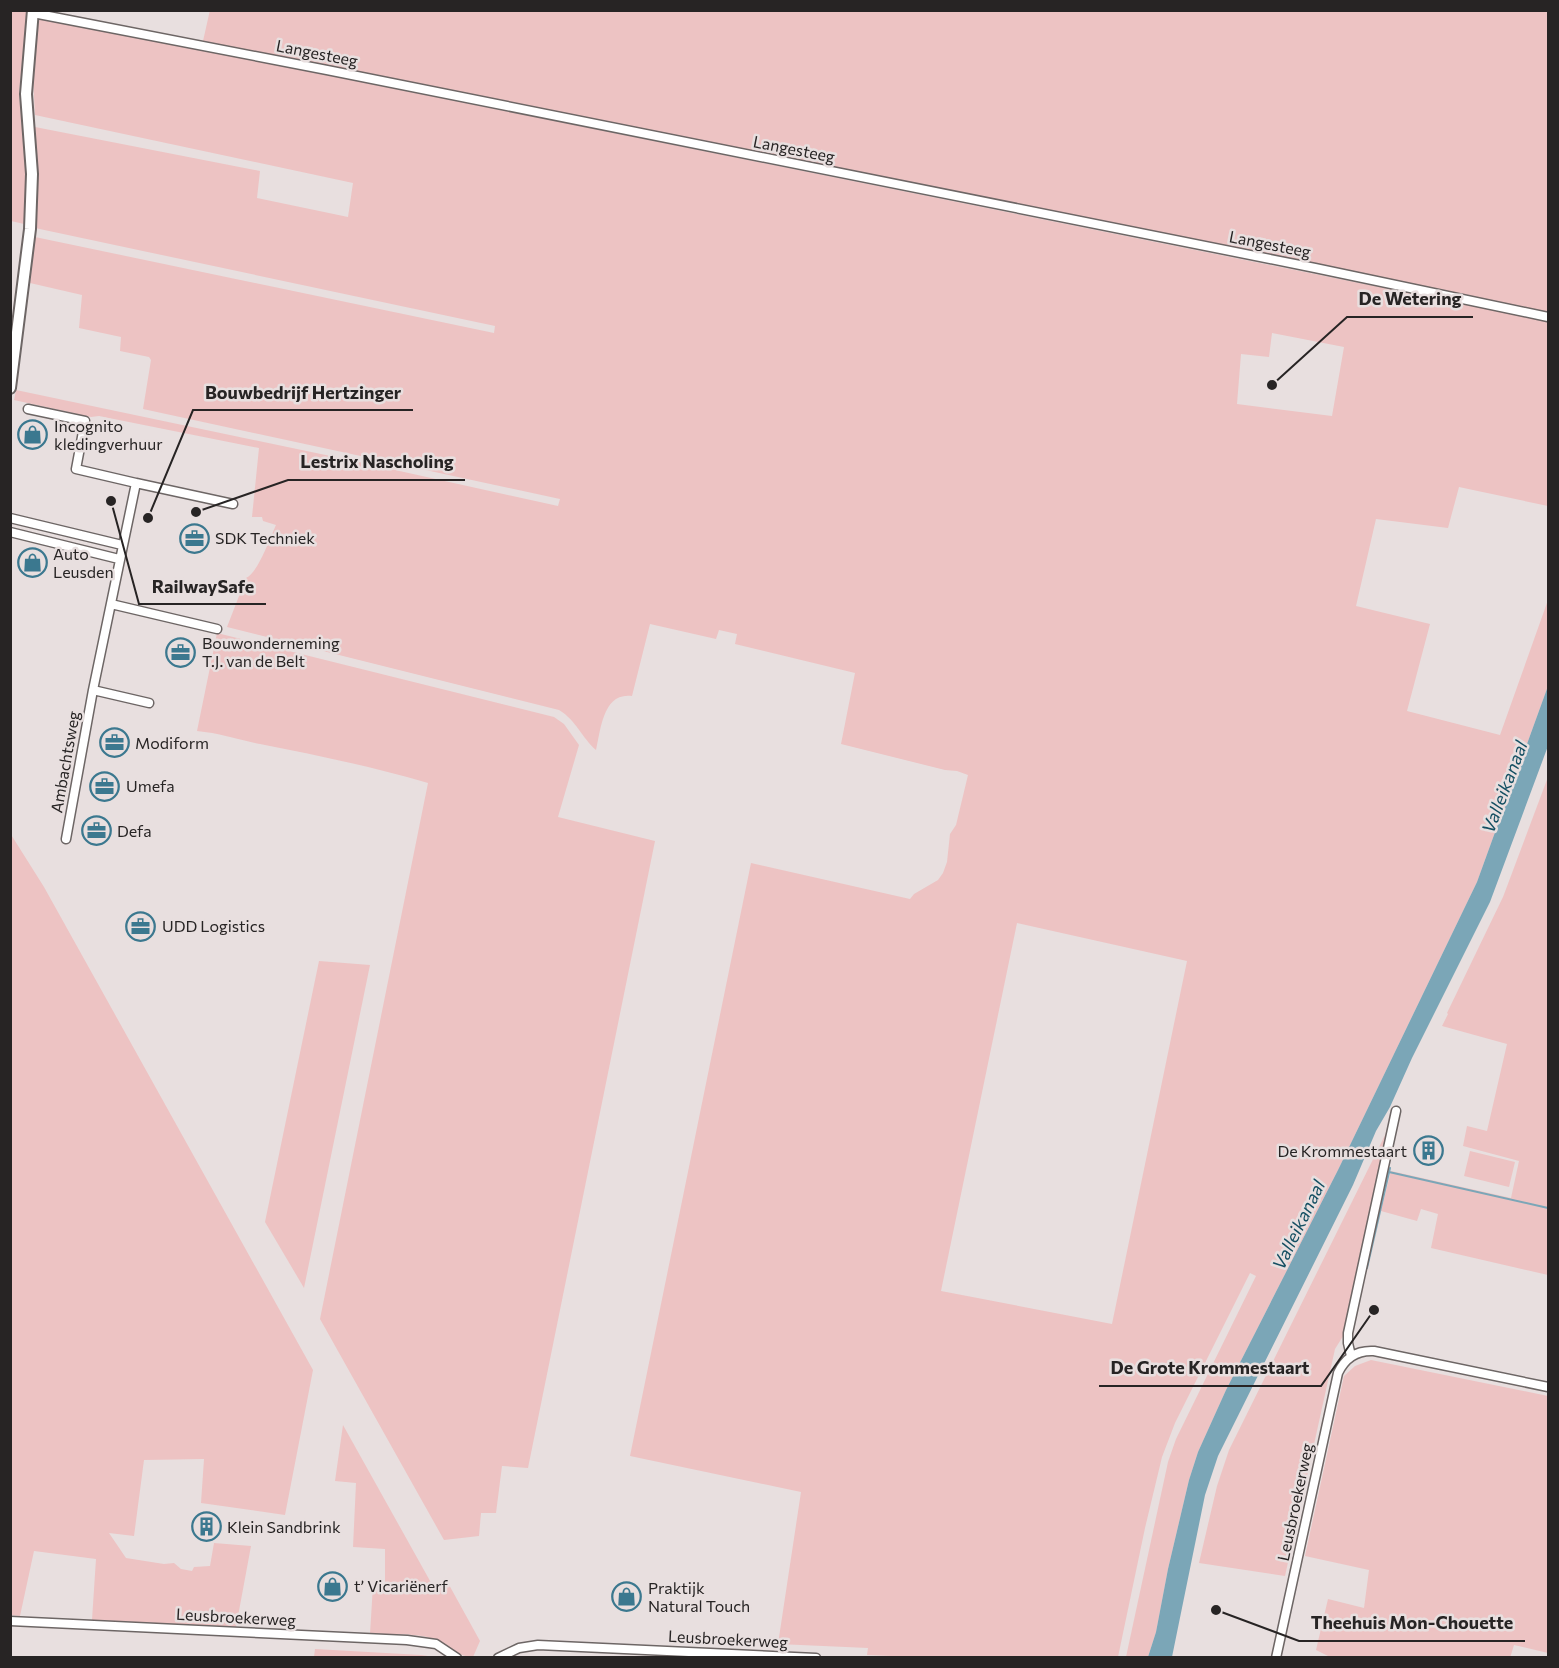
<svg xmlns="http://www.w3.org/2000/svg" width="1559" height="1668" font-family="Commissioner,sans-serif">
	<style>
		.green { fill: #edc3c3; fill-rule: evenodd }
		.water { fill: #7ba6b7 }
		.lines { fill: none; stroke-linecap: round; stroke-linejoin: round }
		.stream { stroke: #7ba6b7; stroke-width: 2 }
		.minor-casing { stroke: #6d6665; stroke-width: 11 }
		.tertiary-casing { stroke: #6d6665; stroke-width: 14 }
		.minor { stroke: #fff; stroke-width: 8 }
		.tertiary { stroke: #fff; stroke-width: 10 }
		.labels { text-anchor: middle; stroke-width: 5; stroke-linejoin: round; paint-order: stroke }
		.street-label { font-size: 16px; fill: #272424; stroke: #e8dfdf }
		.poi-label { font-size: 16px; fill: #272424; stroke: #e8dfdf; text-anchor: start }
		.water-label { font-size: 18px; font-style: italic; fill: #144f62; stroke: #e8dfdf }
		.leader { fill: none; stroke: #272424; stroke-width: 2 }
		.callout-dot { fill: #272424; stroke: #e8dfdf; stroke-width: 2 }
		.callout-label { font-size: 18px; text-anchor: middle; font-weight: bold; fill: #272424; stroke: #e8dfdf; stroke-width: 5; stroke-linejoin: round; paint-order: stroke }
	</style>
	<rect width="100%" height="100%" fill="#e8dfdf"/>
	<path class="green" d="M210 10 1548 11V314L203 41Z
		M10 11H28L19 92 26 177 24 224 11 221Z
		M43 18 1548 321V506L1459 487 1448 528 1376 519 1356 606 1430 624 1407 711 1500 735 1548 600V686L1477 882 1338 1170 1226 1390 1198 1452 1189 1480 1168 1569 1156 1632 1148 1657H1126L1168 1462 1176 1439 1256 1276 1250 1273 1175 1423 1162 1457 1145 1528 1118 1657H914L867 1655 868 1648 778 1644 801 1492 630 1456 751 863 910 899 914 894 938 880 943 873 947 862 950 834 956 825 968 775 957 771 945 770 841 744 855 673 735 644 737 634 719 630 716 639 650 624 632 696C603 692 601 729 596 750 582 738 576 720 559 710L227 627 246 578C258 573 270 538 276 525L263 521 262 517H252L259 448 99 416 91 417 14 400 16 390 359 462 558 506 560 499 143 409 151 360 149 357 120 351 121 337 79 328 82 295 30 283 35 237 494 333 495 326 35 228 37 207 35 127 260 171 257 198 348 217 353 183 35 115 33 79 38 21ZM1272 333 1344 347 1332 416 1237 404 1241 354 1269 357ZM1017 923 1187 961 1112 1324 941 1291Z
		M217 633 554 717 564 724 579 745 558 817 655 841 528 1468 502 1466 496 1513H481L479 1536 444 1540 320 1319 428 783C374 767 316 755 260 744 239 740 219 733 197 731Z
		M1548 777V1275L1431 1248 1438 1214 1421 1209 1417 1221 1381 1211 1391 1171 1511 1198 1519 1161 1463 1146 1467 1126 1487 1131 1507 1044 1442 1026 1448 1014 1447 1013 1503 897Z
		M10 833 44 887 313 1370 285 1515 201 1503 204 1459 144 1460 134 1536 109 1533 126 1558 164 1564 174 1563 181 1569 192 1571 194 1567 210 1566 214 1543 251 1546 236 1627 92 1620 96 1559 34 1551 20 1616 11 1615Z
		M319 961 370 965 304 1288 265 1222Z
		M1390 1125 1345 1333 1335 1349 1285 1576 1199 1563 1217 1486 1229 1450Z
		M1470 1151 1515 1162 1509 1187 1464 1176Z
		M1371 1360 1548 1396V1653L1514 1645 1510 1658H1332L1316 1650 1328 1599 1364 1608 1369 1570 1305 1556 1344 1376 1355 1366Z
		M343 1425 434 1588 448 1583 480 1641 473 1657C455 1657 445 1642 427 1637 409 1633 388 1635 370 1634L373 1585 385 1586V1549L353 1547 356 1483 335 1481Z
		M315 1649 421 1655 435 1657H314Z"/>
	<path class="water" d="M1548 686V746L1490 902 1412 1058 1390 1107 1376 1131 1353 1185 1218 1456 1205 1495 1172 1657H1148L1156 1632 1168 1569 1189 1480 1198 1452 1226 1390 1338 1170 1477 882Z"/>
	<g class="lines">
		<path class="stream" d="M1389 1172 1548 1208
			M1367 1268 1390 1168"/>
		<defs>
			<path id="minor" d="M33 13 327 70 1315 268 1548 317
				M28 409 85 421 76 469 136 483 93 690 66 839
				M136 483 233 504
				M10 518 122 545
				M10 532 119 559
				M111 604 217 629
				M93 690 149 703
				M1351 1356 1348 1343V1333L1396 1111
				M10 1621 407 1640 436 1644 457 1658
				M498 1658 519 1648 538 1645 816 1658
				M1276 1658 1338 1373C1345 1358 1357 1350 1374 1351L1548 1387"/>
			<path id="tertiary" d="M10 388 30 229 32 174 26 94 33 10"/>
		</defs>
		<use href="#minor" class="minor-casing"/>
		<use href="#tertiary" class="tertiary-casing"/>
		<use href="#minor" class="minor"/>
		<use href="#tertiary" class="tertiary"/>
	</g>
	<defs>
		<symbol id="shop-ring" viewBox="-11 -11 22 22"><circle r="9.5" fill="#e8dfdf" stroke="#3b788f" stroke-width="1.5"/><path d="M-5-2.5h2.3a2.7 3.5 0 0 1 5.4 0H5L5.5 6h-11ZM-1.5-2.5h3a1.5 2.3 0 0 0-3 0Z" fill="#3b788f"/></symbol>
		<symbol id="office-ring" viewBox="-11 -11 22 22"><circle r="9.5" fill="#e8dfdf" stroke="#3b788f" stroke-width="1.5"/><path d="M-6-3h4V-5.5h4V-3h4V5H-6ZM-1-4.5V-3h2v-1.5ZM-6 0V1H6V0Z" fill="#3b788f"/></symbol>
		<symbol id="building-ring" viewBox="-11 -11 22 22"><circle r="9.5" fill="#e8dfdf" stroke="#3b788f" stroke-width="1.5"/><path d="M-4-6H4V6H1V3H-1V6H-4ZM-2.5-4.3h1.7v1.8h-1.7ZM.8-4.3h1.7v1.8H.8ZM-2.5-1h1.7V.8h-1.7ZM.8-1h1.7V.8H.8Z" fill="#3b788f"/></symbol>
	</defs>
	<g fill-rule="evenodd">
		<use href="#shop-ring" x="16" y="418" width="33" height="33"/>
		<use href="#office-ring" x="178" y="522" width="33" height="33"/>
		<use href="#shop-ring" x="16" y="546" width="33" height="33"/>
		<use href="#office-ring" x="164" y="636" width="33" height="33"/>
		<use href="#office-ring" x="98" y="726" width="33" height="33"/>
		<use href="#office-ring" x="88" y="770" width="33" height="33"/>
		<use href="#office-ring" x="80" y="814" width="33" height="33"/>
		<use href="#office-ring" x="124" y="910" width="33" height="33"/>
		<use href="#building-ring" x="1412" y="1134" width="33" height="33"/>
		<use href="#building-ring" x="190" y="1510" width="33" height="33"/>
		<use href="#shop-ring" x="316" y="1570" width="33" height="33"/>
		<use href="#shop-ring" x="610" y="1580" width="33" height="33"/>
	</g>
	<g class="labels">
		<g class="street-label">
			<text transform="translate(317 53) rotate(11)" y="6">Langesteeg</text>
			<text transform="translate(794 149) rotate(11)" y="6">Langesteeg</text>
			<text transform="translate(1270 244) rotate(11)" y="6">Langesteeg</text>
			<text transform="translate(65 762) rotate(-80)" y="6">Ambachtsweg</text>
			<text transform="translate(1295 1502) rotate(-78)" y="6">Leusbroekerweg</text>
			<text transform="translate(236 1617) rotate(3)" y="6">Leusbroekerweg</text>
			<text transform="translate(728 1639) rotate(3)" y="6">Leusbroekerweg</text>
		</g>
		<g class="poi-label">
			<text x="54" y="432">Incognito<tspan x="54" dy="18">kledingverhuur</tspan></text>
			<text x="215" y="544">SDK Techniek</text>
			<text x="53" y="560">Auto<tspan x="53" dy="18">Leusden</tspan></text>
			<text x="202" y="649">Bouwonderneming<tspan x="202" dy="18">T.J. van de Belt</tspan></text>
			<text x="135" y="749">Modiform</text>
			<text x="126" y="792">Umefa</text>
			<text x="117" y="837">Defa</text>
			<text x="162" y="932">UDD Logistics</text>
			<text x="1407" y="1157" text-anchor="end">De Krommestaart</text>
			<text x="227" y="1533">Klein Sandbrink</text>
			<text x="354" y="1592">t’ Vicariënerf</text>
			<text x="648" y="1594">Praktijk<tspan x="648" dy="18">Natural Touch</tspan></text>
		</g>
		<g class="water-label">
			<text transform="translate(1505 787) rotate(-69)" y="6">Valleikanaal</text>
			<text transform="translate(1299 1225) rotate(-64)" y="6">Valleikanaal</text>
		</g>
	</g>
	<path class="leader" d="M1272 385L1347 317H1473M148 518L193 410H413M196 512L288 480H465M111 501L139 604H266M1374 1310L1321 1386H1099M1216 1610L1299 1641H1525"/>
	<g class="callout-dot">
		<circle cx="1272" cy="385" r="6"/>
		<circle cx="148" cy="518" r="6"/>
		<circle cx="196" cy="512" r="6"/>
		<circle cx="111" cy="501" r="6"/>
		<circle cx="1374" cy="1310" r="6"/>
		<circle cx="1216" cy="1610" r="6"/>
	</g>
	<g class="callout-label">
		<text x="1410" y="305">De Wetering</text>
		<text x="303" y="399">Bouwbedrijf Hertzinger</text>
		<text x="377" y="468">Lestrix Nascholing</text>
		<text x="203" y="593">RailwaySafe</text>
		<text x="1210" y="1374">De Grote Krommestaart</text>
		<text x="1412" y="1629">Theehuis Mon-Chouette</text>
	</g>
	<rect width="1559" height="1668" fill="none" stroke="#272424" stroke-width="24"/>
</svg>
